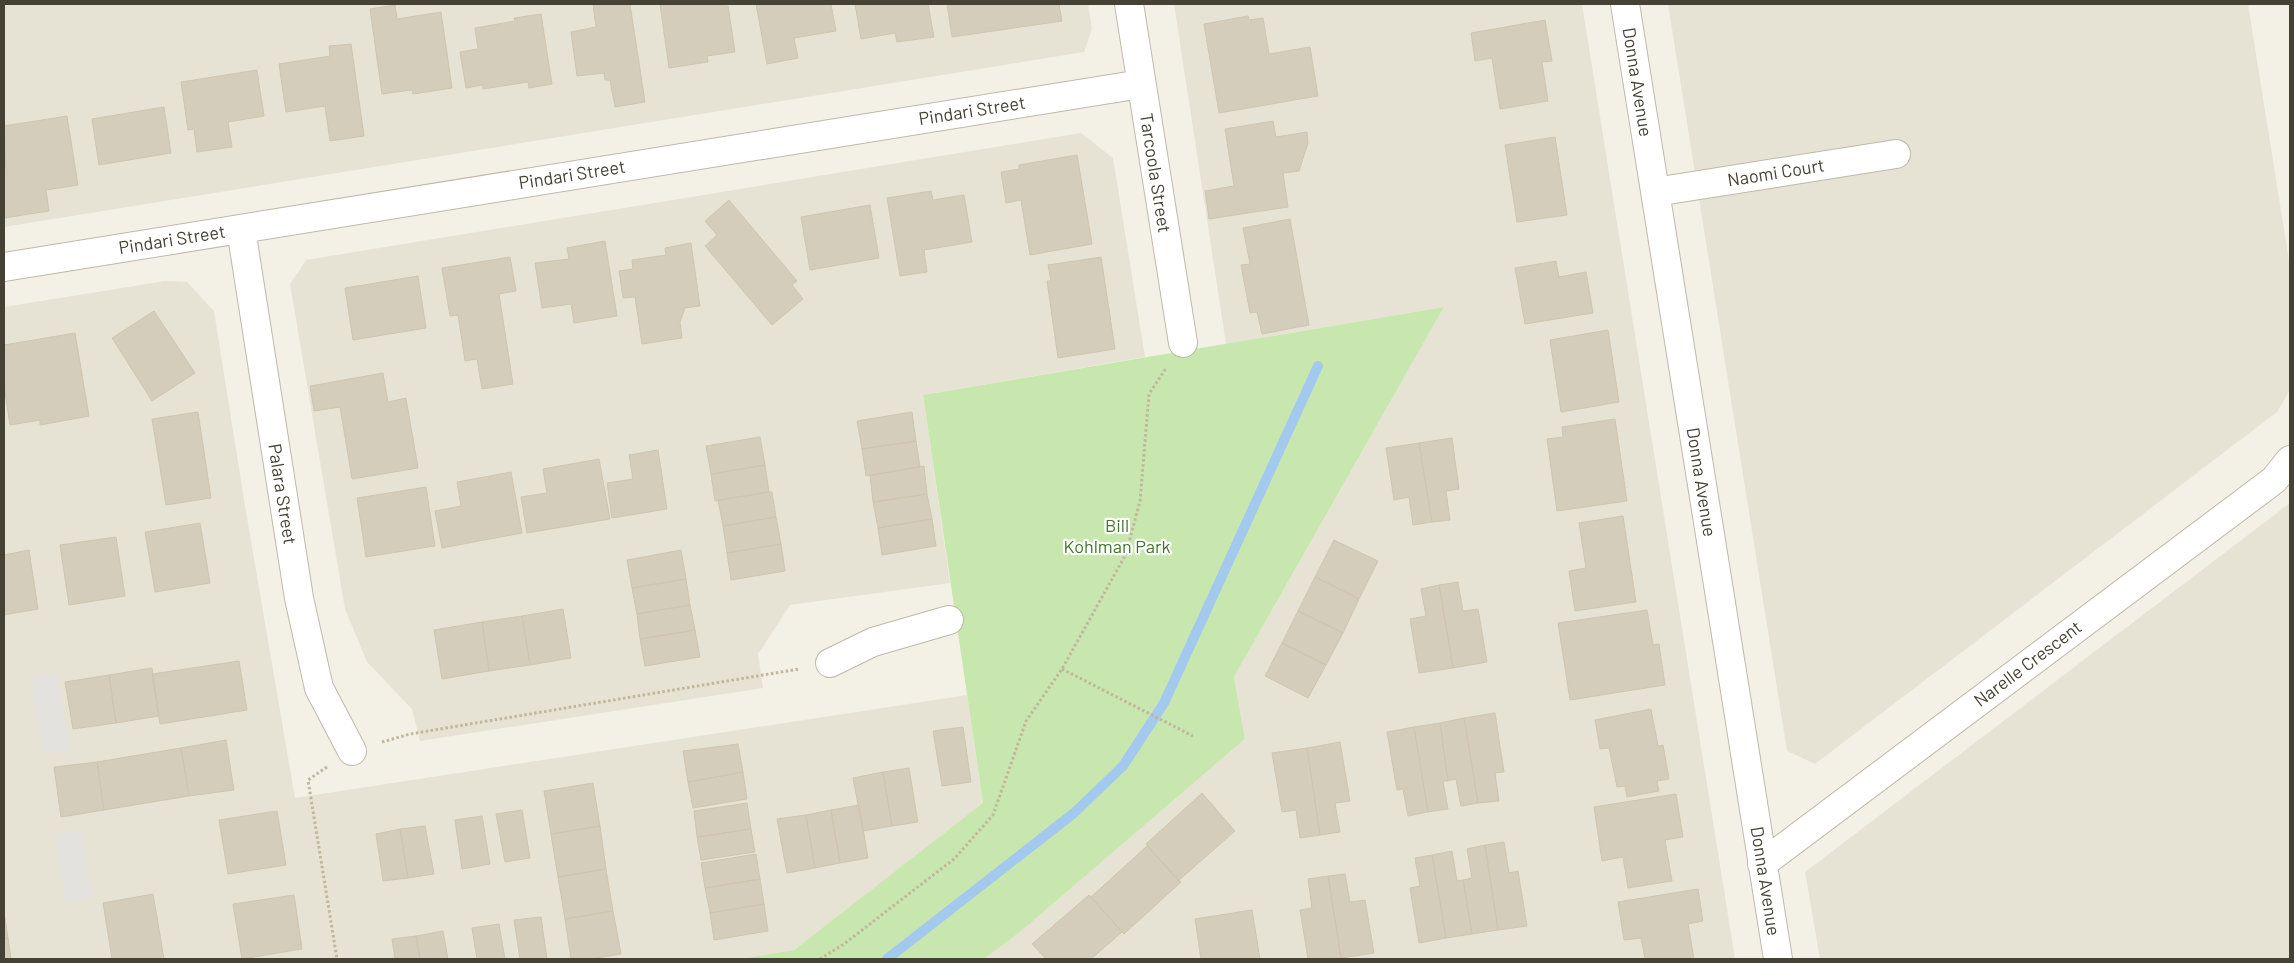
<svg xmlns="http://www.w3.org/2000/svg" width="2294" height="963" font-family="Barlow,sans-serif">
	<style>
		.residential { fill: #e7e3d4 }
		.green { fill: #c8e7af }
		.parking { fill: #e4e2de }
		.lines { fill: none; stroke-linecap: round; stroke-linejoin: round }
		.stream { stroke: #a3c9ef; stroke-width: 10 }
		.building { fill: #d4cdbc; stroke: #cfc5af }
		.minor-casing { stroke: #beb9a9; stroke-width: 30 }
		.path { stroke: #c0b69a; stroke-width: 3; stroke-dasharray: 2.5 2.5; stroke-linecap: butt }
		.minor { stroke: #fff; stroke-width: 28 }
		.labels { text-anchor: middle; stroke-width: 4.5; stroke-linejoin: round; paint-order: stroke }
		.street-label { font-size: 18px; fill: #454135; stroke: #fff }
		.park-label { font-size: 18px; fill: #3f762a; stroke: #fff }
	</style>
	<rect width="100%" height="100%" fill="#f3f0e6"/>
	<path class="residential" d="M4 4H1088L1092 29 1084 52 4 227Z
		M1174 4H1582L1735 959H984L1020 932 1245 739 1234 677 1444 307 1226 344Z
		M1668 4H2248L2290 267V390L2277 412 1815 764 1787 751Z
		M1081 133 1113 158 1145 357 923 395 950 583 790 605 758 654 763 688 420 741 412 709 367 662 345 609 290 284 306 260Z
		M165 281 187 282 214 311 245 506 295 798 967 695 983 804 794 950 740 959H4V307Z
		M2290 503V959H1820L1805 872Z"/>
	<path class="green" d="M1444 307 1234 677 1245 739 1020 932 984 959H740L794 950 983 803 923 395Z"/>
	<path class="parking" d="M57 673 70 751 43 755 30 678Z
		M81 831 93 897 66 901 55 835Z"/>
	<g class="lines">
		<path class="stream" d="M887 959 1074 813 1123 766 1164 703 1318 366"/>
	</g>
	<path class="building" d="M593 4H630L645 102 615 107 610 80H605L604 73 577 76 571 32 596 27Z
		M660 4H724L725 6H728L735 52 707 56 708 62 669 68Z
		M756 4H831L836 31 794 38 798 58 767 64Z
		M855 4H928L934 37 897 42 895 33 861 39Z
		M947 4H1059L1062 21 952 37Z
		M395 5 397 19 441 12 452 88 413 94 412 90 382 94 370 9Z
		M541 14 552 84 529 88 528 82 483 89V85L466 88 460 52 478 49 475 28 515 21 514 18Z
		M1248 16 1249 20 1263 18 1269 54 1310 47 1318 96 1219 113 1204 24Z
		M1545 20 1552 61 1542 62 1548 101 1500 109 1492 58 1475 61 1471 33Z
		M351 44 364 136 330 141 325 106 286 112 279 64 330 56 329 46Z
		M257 70 264 116 228 122 232 147 197 152 194 129 188 130 181 82Z
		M164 107 171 153 99 165 92 119Z
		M67 116 78 185 46 190 49 211 4 218V175L6 174 4 126Z
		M1273 121 1276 137 1307 132 1308 143 1299 171 1283 173 1288 207 1209 219 1205 191 1234 186 1225 129Z
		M1555 137 1567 215 1517 222 1505 145Z
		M1077 155 1092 244 1030 255 1021 200 1006 203 1001 172 1019 169V165Z
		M931 191 933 200 964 195 972 242 924 250 927 272 900 276 887 198Z
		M729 200 797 281 792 285 803 299 772 325 705 246 717 235 705 221Z
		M870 205 879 258 810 270 801 217Z
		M1290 219 1309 325 1262 334 1257 312 1250 313 1241 265 1250 264 1243 228Z
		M605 241 617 316 574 323 571 304 542 308 535 263 569 259 567 248Z
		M691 243 700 306 685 308 680 322 682 338 642 344 635 297 623 298 619 271 633 269 632 260 666 255 665 248Z
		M510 257 516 291 499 294 513 384 482 389 477 359 465 361 458 315 450 316 442 268Z
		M1101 257 1115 349 1058 358 1047 281H1051L1048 265Z
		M1556 261 1559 277 1586 272 1593 313 1525 324 1515 268Z
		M418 276 426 328 353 340 345 288Z
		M154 311 195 373 152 401 112 338Z
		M1608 330 1619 402 1561 412 1550 340Z
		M75 333 89 416 40 425V420L10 425 4 386V345Z
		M383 373 388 402 406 398 418 468 352 479 340 407 314 411 310 386Z
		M198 412 211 498 166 505 152 419Z
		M912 412 916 441 862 449 857 421Z
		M1615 419 1627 501 1557 511 1547 439 1563 437 1562 427Z
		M760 437 765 465 711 474 706 446Z
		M1452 438 1459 489 1446 491 1450 520 1432 522 1419 443Z
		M916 441 920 467 866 476 862 449Z
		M1419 443 1432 522 1413 525 1409 497 1394 500 1386 448Z
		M658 450 667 509 612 518 607 483 633 479 629 455Z
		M599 459 610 519 527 533 521 497 547 493 543 469Z
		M765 465 769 492 715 501 711 474Z
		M924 466 927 494 873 502 870 475Z
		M511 472 522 533 442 548 435 511 461 506 457 482Z
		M426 487 435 546 366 557 357 498Z
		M769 492H772L776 517 723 526 718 500Z
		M927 494 932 519 878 528 873 502Z
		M1623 516 1636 602 1575 611 1569 571 1586 568 1579 523Z
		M776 517 781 544 727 553 723 526Z
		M932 519 936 546 882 555 878 528Z
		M200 523 210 583 155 592 145 532Z
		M116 537 125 596 69 605 60 545Z
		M1334 540 1378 561 1359 599 1315 577Z
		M781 544 785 571 731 580 727 553Z
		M29 550 38 609 4 615V555Z
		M681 550 686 579 632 588 627 560Z
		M1315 577 1359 599 1343 633 1298 611Z
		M686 579 690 605 637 614 632 588Z
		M1458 582 1463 611 1478 609 1487 662 1453 668 1439 585Z
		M1439 585 1453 668 1419 673 1410 619 1426 616 1421 589Z
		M690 605 695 630 640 639 637 614Z
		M563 609 571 658 530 665 522 616Z
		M1647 610 1653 645 1659 644 1665 685 1570 700 1558 623Z
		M1298 611 1343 633 1326 665 1282 643Z
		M522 616 530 665 489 671 482 622Z
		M482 622 489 671 442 679 434 630Z
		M695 630 700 657 645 666 640 639Z
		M1282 643 1326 665 1308 698 1265 676Z
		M239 661 247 710 160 724 152 674Z
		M152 668 159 716 116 723 109 675Z
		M109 675 116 723 73 729 65 682Z
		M1651 709 1658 746 1663 745 1669 779 1657 781 1659 791 1627 797 1625 786 1617 787 1609 748 1600 749 1595 720Z
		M1495 713 1504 772 1495 773 1499 801 1478 803 1464 718Z
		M1464 718 1478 803 1461 806 1456 779 1448 781 1440 723Z
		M1440 723 1448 781H1443L1448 809 1428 812 1414 727Z
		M963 727 971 782 942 786 933 731Z
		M1414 727 1428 812 1408 816 1403 789 1397 790 1387 732Z
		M226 740 234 790 189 796 181 748Z
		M1340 742 1350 801 1335 803 1340 832 1320 835 1307 748Z
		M738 744 743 772 688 782 683 751Z
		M181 748 189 796 104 810 97 762Z
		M1307 748 1320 835 1300 838 1296 810 1282 812 1272 753Z
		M97 762 104 810 61 817 54 767Z
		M909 768 918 822 892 826 883 772Z
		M743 772 747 799 693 808 688 782Z
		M883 772 892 826 863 831 853 778Z
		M593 783 600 826 551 834 544 791Z
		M1202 793 1235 831 1178 881 1146 844Z
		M1676 794 1683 837 1665 840 1672 881 1628 888 1623 857 1602 861 1594 807Z
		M747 803 751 829 697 837 694 811Z
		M859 805 868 858 840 863 831 810Z
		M522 810 530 858 505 862 496 814Z
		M831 810 840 863 815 868 806 815Z
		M277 811 286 865 228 874 219 820Z
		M806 815 815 868 787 873 777 819Z
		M482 816 490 864 462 869 455 820Z
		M425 826 434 874 408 878 400 829Z
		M600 826 606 869 558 877 551 834Z
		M400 829 408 878 383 881 376 834Z
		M751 829 755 852 701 860 697 837Z
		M1504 842 1509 873 1518 871 1527 926 1498 930 1485 845Z
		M1485 845 1498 930 1472 934 1463 880 1472 878 1467 849Z
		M1147 846 1181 882 1124 934 1091 897Z
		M1452 851 1457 881 1463 880 1472 934 1446 938 1432 855Z
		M756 854 760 879 705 888 701 863Z
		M1432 855 1446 938 1419 943 1410 888 1420 886 1415 858Z
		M606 869 613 911 565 919 558 877Z
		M1345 874 1350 902 1365 900 1374 953 1341 958 1328 876Z
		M1328 876 1341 958 1308 959 1300 910 1312 908 1308 879Z
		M760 879 764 904 710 913 705 888Z
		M1698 889 1703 921 1688 924 1694 959H1645L1641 938 1624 940 1618 902Z
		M153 894 164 959H112L103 903Z
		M294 895 302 949 242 959 233 904Z
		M1089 895 1122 932 1091 959H1046L1032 944Z
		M764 904 768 931 714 940 710 913Z
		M1252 910 1260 959H1201L1195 919Z
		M613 911 621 954 590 959H571L565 919Z
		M4 912 8 938 4 939Z
		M541 917 547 959H520L514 920Z
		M499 924 505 959H477L472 928Z
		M443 931 448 959H420L416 936Z
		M416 936 420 959H395L392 939Z
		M8 938 11 959H4V939Z"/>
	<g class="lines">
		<defs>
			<path id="minor" d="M1129 4 1183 343
				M1625 4 1778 959
				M1655 192 1896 154
				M241 229 299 598 319 688 352 751
				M4 267 1141 84
				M830 663 873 642 949 620
				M1762 864 2274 480 2290 460"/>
		</defs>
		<use href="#minor" class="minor-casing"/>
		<path class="path" d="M1062 669 1193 736
			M382 742 410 734 799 669
			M327 767 308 780 337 959
			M820 959 844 944 954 859 993 815 1026 721 1062 669 1126 554 1140 501 1149 394 1166 368"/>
		<use href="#minor" class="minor"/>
	</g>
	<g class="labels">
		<g class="street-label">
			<text transform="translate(1637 82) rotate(81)" y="6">Donna Avenue</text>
			<text transform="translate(972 111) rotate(-9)" y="6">Pindari Street</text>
			<text transform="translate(1155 173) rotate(81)" y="6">Tarcoola Street</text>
			<text transform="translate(1776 173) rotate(-9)" y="6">Naomi Court</text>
			<text transform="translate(572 175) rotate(-9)" y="6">Pindari Street</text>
			<text transform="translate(172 240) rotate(-9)" y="6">Pindari Street</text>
			<text transform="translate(1701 482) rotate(81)" y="6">Donna Avenue</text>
			<text transform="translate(282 494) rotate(81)" y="6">Palara Street</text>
			<text transform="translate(2028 664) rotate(-37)" y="6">Narelle Crescent</text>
			<text transform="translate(1765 881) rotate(81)" y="6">Donna Avenue</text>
		</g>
		<g class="park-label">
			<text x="1117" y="532">Bill<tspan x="1117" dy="21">Kohlman Park</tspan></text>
		</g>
	</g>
	<rect width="2294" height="963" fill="none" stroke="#454135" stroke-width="10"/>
</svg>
